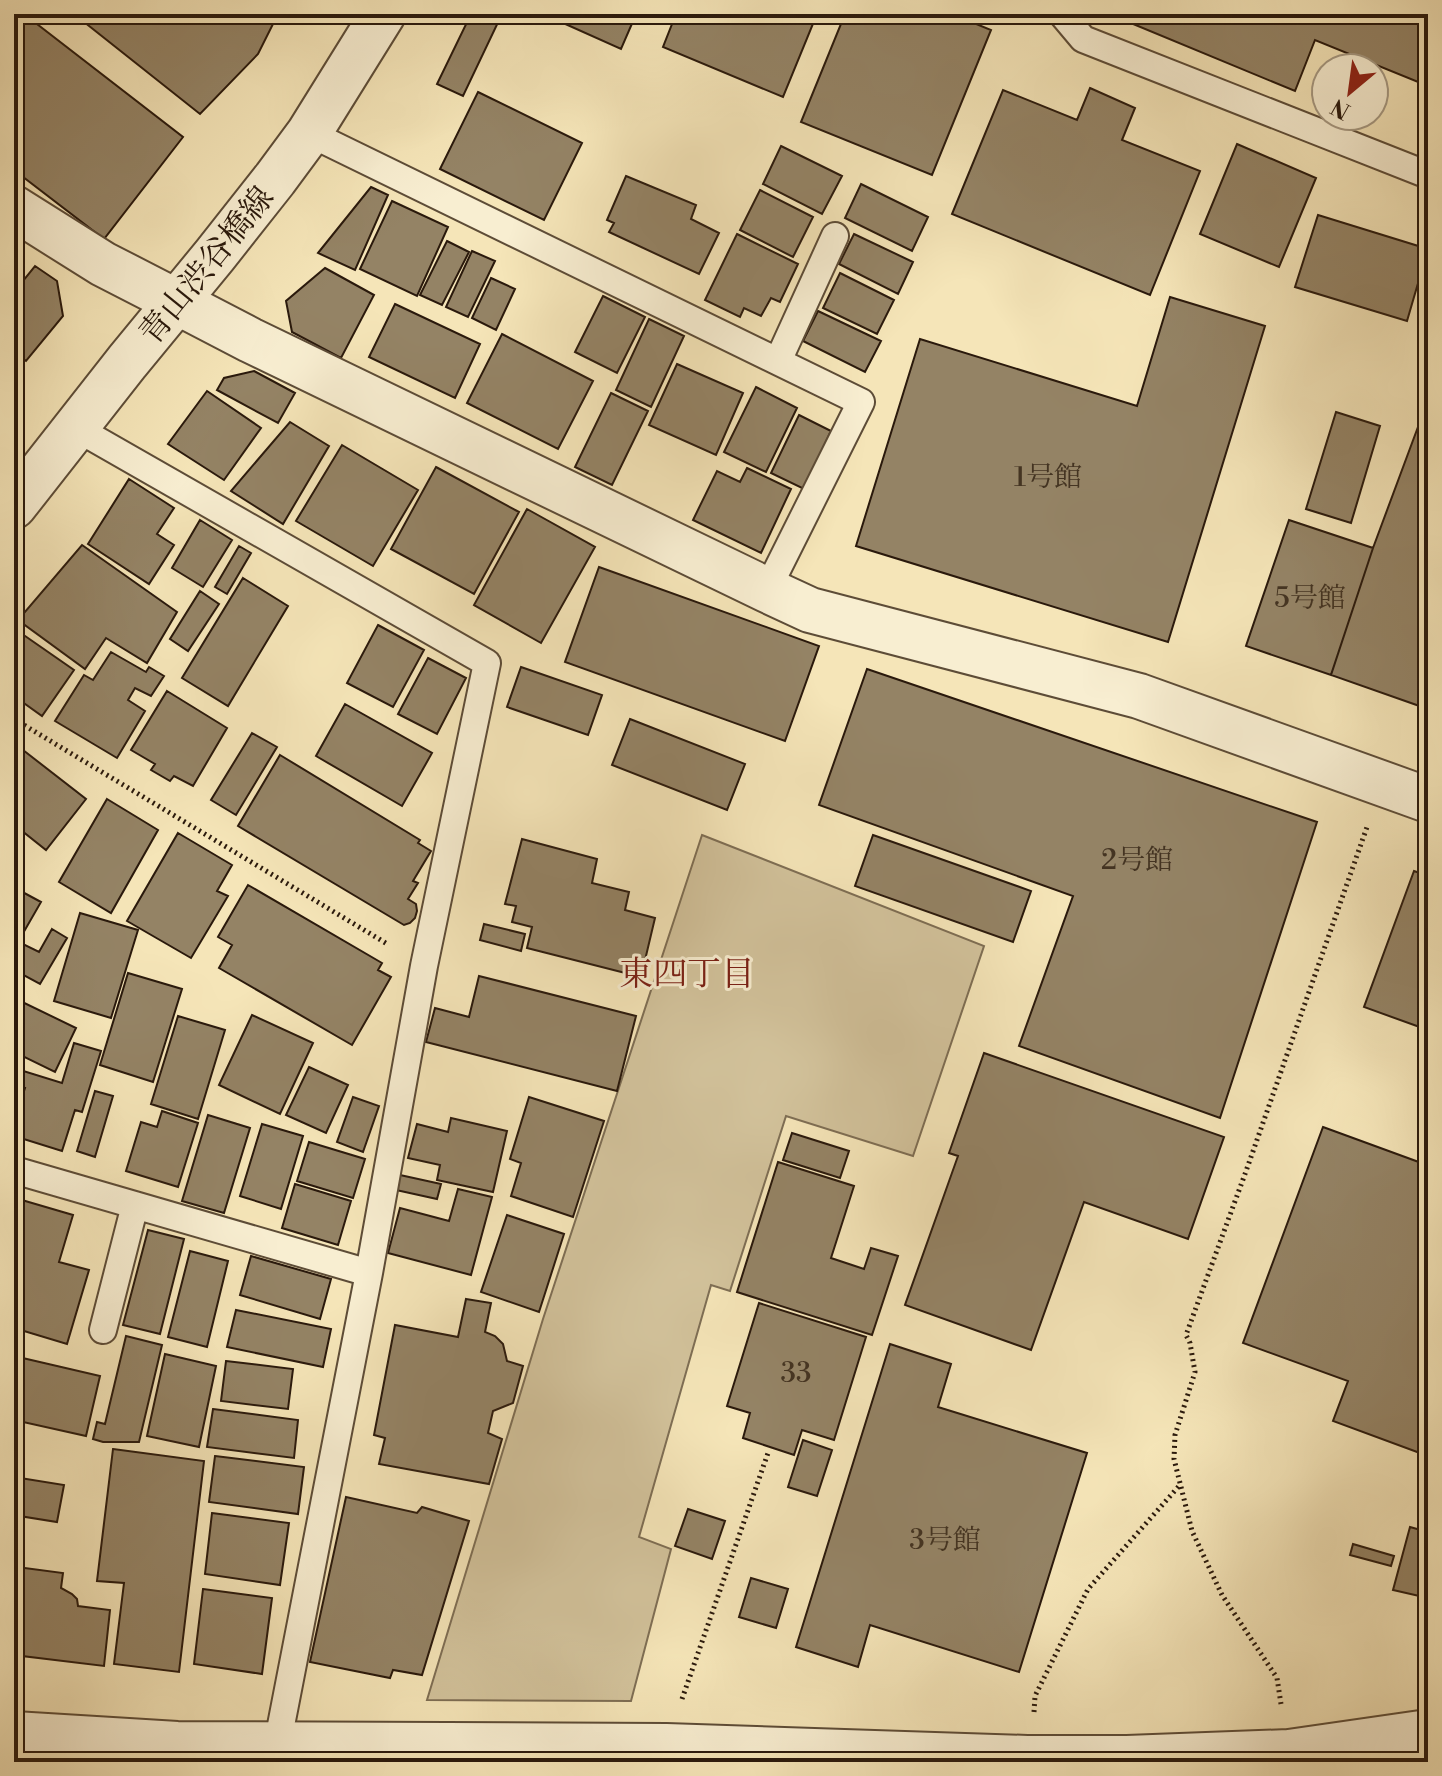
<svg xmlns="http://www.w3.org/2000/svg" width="1442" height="1776" font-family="'Libre Bodoni','Noto Serif JP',serif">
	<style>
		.green { fill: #d2c29b; stroke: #7e6e54; stroke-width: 2 }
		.building { fill: #948365; stroke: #2a190c; stroke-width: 2 }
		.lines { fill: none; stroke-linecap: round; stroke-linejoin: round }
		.service-casing { stroke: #5d4c37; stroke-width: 30 }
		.minor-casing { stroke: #5d4c37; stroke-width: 48 }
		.tertiary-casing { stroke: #5d4c37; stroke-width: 48 }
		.path { stroke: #2a190c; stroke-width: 5; stroke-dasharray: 2 4; stroke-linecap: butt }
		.service { stroke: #f8eed1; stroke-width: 26 }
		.minor { stroke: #f8eed1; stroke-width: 44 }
		.tertiary { stroke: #f8eed1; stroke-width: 44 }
		.labels { text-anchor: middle; stroke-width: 6; stroke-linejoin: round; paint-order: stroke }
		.number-label { font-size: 28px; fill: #443422 }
		.street-label { font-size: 32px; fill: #2a190c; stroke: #f8eed1 }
		.neighbourhood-label { font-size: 34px; fill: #7a1f14; stroke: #f8eed1 }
	</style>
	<rect width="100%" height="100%" fill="#f5e5b8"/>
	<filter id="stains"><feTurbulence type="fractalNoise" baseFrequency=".0025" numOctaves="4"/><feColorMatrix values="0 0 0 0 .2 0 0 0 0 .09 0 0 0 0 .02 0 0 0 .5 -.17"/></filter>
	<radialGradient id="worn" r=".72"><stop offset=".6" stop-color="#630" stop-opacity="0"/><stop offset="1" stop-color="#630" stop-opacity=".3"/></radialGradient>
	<path class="green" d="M702 835 984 946 913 1156 786 1116 730 1291 711 1285 639 1537 671 1549 631 1701 427 1700 543 1319Z"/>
	<path class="building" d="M14 14H24L183 137 104 239 14 170Z
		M74 14H278L258 54 200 114Z
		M471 14H502L463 96 437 84Z
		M543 14H622L634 19 621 49Z
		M676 14H701L709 17 710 14H817L783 97 663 47Z
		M845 14H952L991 30 932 175 801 122Z
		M1109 14H1428V86L1315 40 1295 91Z
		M1090 88 1135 108 1122 140 1200 171 1150 295 952 214 1003 90 1077 120Z
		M478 92 582 143 544 220 440 169Z
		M1237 144 1316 178 1279 267 1200 234Z
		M781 146 842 176 822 214 763 184Z
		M626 176 696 205 691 219 719 233 699 274 609 232 614 223 607 220Z
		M861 184 928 217 912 251 845 218Z
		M371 187 388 195 355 270 318 253Z
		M760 190 813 217 793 257 740 230Z
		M392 201 448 227 417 296 360 269Z
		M1318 215 1428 249 1407 321 1295 287Z
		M737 234 798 264 780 302 771 298 761 316 744 308 740 317 705 300Z
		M854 234 913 262 898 294 839 264Z
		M447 241 469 252 442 305 420 295Z
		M472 251 495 261 468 317 446 307Z
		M35 266 57 281 63 316 26 361 14 352V292Z
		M325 268 374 295 341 358 292 332 286 301Z
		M840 273 894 300 877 334 823 308Z
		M491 278 515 289 496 330 472 318Z
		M603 296 645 317 617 373 575 352Z
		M1170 297 1265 326 1168 642 856 546 920 339 1137 406Z
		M395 304 480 344 455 398 369 357Z
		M818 311 881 341 865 372 803 341Z
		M649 319 684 336 651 407 616 390Z
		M502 334 593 381 558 449 467 403Z
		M677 364 743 393 716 455 649 425Z
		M254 371 295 393 278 423 217 390 224 378Z
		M756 387 797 408 766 472 724 452Z
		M207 391 261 428 224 480 168 444Z
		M611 393 648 411 612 485 575 467Z
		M1428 400V709L1331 675 1373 548Z
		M1336 412 1380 426 1351 523 1306 509Z
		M799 415 831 431 804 489 771 473Z
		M290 422 329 446 283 524 231 491Z
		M342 445 418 490 373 566 296 521Z
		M436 467 519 512 474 594 391 549Z
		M747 468 791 489 761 553 693 520 717 471 740 482Z
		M129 479 174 508 157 534 174 545 149 584 88 544Z
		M527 509 595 547 541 643 474 605Z
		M200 520 232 540 203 587 172 568Z
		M1289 520 1373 548 1331 675 1246 646Z
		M82 545 177 612 147 663 106 638 85 669 18 620Z
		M239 546 251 553 227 594 215 587Z
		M599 567 819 646 785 741 565 662Z
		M243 578 288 606 228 706 182 678Z
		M200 591 219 604 188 651 170 639Z
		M378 625 424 650 393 707 347 683Z
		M15 629 74 670 42 716 14 696V631Z
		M111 652 146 672 149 667 164 676 151 696 135 688 128 700 145 711 117 758 55 721 84 675 93 680Z
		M428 658 466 678 437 734 398 714Z
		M521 667 602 695 588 735 507 707Z
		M867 669 1317 822 1220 1118 1019 1046 1073 896 819 805Z
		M167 691 227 728 193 786 174 776 170 781 151 770 155 764 131 750Z
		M345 704 432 753 402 806 316 756Z
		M630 719 745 764 727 810 612 765Z
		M252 733 277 747 236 815 211 800Z
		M14 743 86 799 46 850 22 831 14 842Z
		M280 755 420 840 418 843 431 851 413 881 418 883 408 899 416 904 417 911 415 918 410 923 404 925 238 826Z
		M107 799 158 830 111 913 59 882Z
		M178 833 232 865 217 891 228 896 191 958 127 921Z
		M873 835 1031 891 1013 942 855 886Z
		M522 839 597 859 592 883 629 892 625 910 655 918 641 977 527 948 532 927 512 922 516 906 505 904Z
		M1414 871 1428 876V1030L1364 1007Z
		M248 885 382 963 378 970 391 977 352 1045 219 968 232 945 218 937Z
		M15 888 41 902 14 949V889Z
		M80 913 138 930 111 1018 54 1001Z
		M484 924 525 934 521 951 480 940Z
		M52 929 67 938 40 984 14 970V959L23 944 39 952Z
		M128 973 182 989 153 1082 100 1065Z
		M479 976 636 1016 617 1091 426 1042 435 1008 469 1017Z
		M14 998 76 1028 55 1072 14 1052Z
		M252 1015 313 1043 280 1114 219 1085Z
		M178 1016 225 1030 198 1119 151 1104Z
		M74 1043 101 1051 82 1112 75 1110 62 1151 14 1136V1122L25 1088 14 1085 17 1069 62 1083Z
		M984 1053 1224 1137 1188 1239 1084 1202 1031 1350 905 1305 958 1156 949 1153Z
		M309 1067 348 1085 326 1133 286 1115Z
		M95 1091 113 1096 95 1157 77 1151Z
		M353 1097 379 1106 363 1152 337 1142Z
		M529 1097 604 1121 573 1217 511 1196 521 1163 510 1159Z
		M162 1111 198 1123 178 1187 126 1171 141 1122 157 1127Z
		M208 1115 250 1128 224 1213 182 1201Z
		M451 1118 507 1131 493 1192 437 1180 440 1165 408 1158 417 1124 448 1132Z
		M262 1124 303 1136 281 1209 240 1196Z
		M1323 1127 1427 1165 1428 1164V1456L1333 1421 1348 1381 1243 1343Z
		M792 1133 849 1151 840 1178 783 1160Z
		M309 1142 365 1159 353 1198 297 1181Z
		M778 1162 854 1186 831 1258 864 1269 871 1248 898 1256 872 1335 737 1292Z
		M400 1175 441 1184 437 1199 396 1190Z
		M295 1184 351 1201 338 1245 282 1228Z
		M458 1189 492 1197 471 1275 388 1253 400 1208 449 1221Z
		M15 1198 73 1215 59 1262 89 1270 67 1344 14 1328Z
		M507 1215 564 1234 539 1312 481 1292Z
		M148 1230 184 1239 160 1334 123 1325Z
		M190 1251 228 1261 207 1347 168 1337Z
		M251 1256 331 1279 320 1319 240 1295Z
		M466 1299 491 1303 485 1332 495 1336 503 1344 507 1361 523 1366 513 1403 493 1411 488 1433 502 1439 489 1484 379 1464 385 1438 374 1435 395 1325 458 1337Z
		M759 1303 866 1337 834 1440 802 1430 794 1455 743 1438 750 1413 727 1406Z
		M236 1310 331 1329 323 1367 227 1347Z
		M126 1336 162 1345 139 1442H103L93 1439 97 1422 105 1424Z
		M890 1344 951 1364 938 1407 1087 1453 1019 1672 870 1625 858 1667 796 1647Z
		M165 1354 216 1366 199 1447 147 1436Z
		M14 1356 100 1376 86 1436 14 1420Z
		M226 1361 293 1369 288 1409 221 1401Z
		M213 1409 298 1420 294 1458 207 1447Z
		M803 1440 832 1450 817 1496 788 1487Z
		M113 1449 204 1461 179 1672 114 1664 124 1583 97 1581Z
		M215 1456 304 1467 298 1514 209 1502Z
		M14 1477 64 1485 57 1522 19 1516 14 1537Z
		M346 1497 417 1513 422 1507 469 1521 422 1675 393 1670 390 1678 310 1662Z
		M688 1509 725 1521 712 1559 675 1546Z
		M212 1513 289 1523 280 1585 205 1574Z
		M1410 1527 1428 1532V1598L1393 1590Z
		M1353 1544 1394 1556 1391 1566 1350 1555Z
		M17 1567 63 1573 61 1588 72 1594 77 1599 78 1606 110 1610 104 1666 14 1655V1593Z
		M751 1578 788 1589 776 1628 739 1617Z
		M203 1589 272 1598 262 1674 194 1664Z"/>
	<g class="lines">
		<defs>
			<path id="service" d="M1062 14 1083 39 1428 175
				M309 133 861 402 767 590
				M778 361 835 236
				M76 428 487 663 424 966 369 1273 277 1746
				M14 1170 369 1273
				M103 1330 135 1205"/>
			<path id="minor" d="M14 208 103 264 177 302"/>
			<path id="tertiary" d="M177 302 250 340 767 590 810 610 1139 696 1428 800
				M14 506 127 362 215 255 275 179 309 133 383 14
				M14 1734 177 1744 666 1746 1027 1758H1127L1289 1752 1428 1732"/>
		</defs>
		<use href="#service" class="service-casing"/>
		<use href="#minor" class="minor-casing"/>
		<use href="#tertiary" class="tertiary-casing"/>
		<path class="path" d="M14 719 389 945
			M682 1699 768 1453
			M1281 1704 1277 1678 1222 1595 1192 1531 1174 1459 1175 1435 1195 1372 1190 1343 1186 1335 1245 1174 1367 827
			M1034 1712 1035 1696 1088 1589 1180 1485"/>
		<use href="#service" class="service"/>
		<use href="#minor" class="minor"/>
		<use href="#tertiary" class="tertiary"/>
	</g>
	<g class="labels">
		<g class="number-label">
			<text x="1048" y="486">1号館</text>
			<text x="1310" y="607">5号館</text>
			<text x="1137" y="869">2号館</text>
			<text x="796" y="1382">33</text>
			<text x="945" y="1549">3号館</text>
		</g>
		<g class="street-label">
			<text transform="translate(206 265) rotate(-51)" y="11">青山渋谷橋線</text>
		</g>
		<g class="neighbourhood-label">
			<text x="687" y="985">東四丁目</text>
		</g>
	</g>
	<rect width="1442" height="1776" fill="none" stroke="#f5e5b8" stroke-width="48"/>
	<rect x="16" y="16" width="1410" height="1744" fill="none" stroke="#2a190c" stroke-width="4"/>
	<rect x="24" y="24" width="1394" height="1728" fill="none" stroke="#2a190c" stroke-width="2"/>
	<g transform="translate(1350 92) rotate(209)"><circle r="38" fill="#f8eed1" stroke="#a69982" stroke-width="2"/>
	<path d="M0-6L14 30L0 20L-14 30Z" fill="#8f2418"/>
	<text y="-12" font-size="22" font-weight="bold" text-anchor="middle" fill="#2a190c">N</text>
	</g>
	<rect width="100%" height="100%" filter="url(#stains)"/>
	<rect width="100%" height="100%" fill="url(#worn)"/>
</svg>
